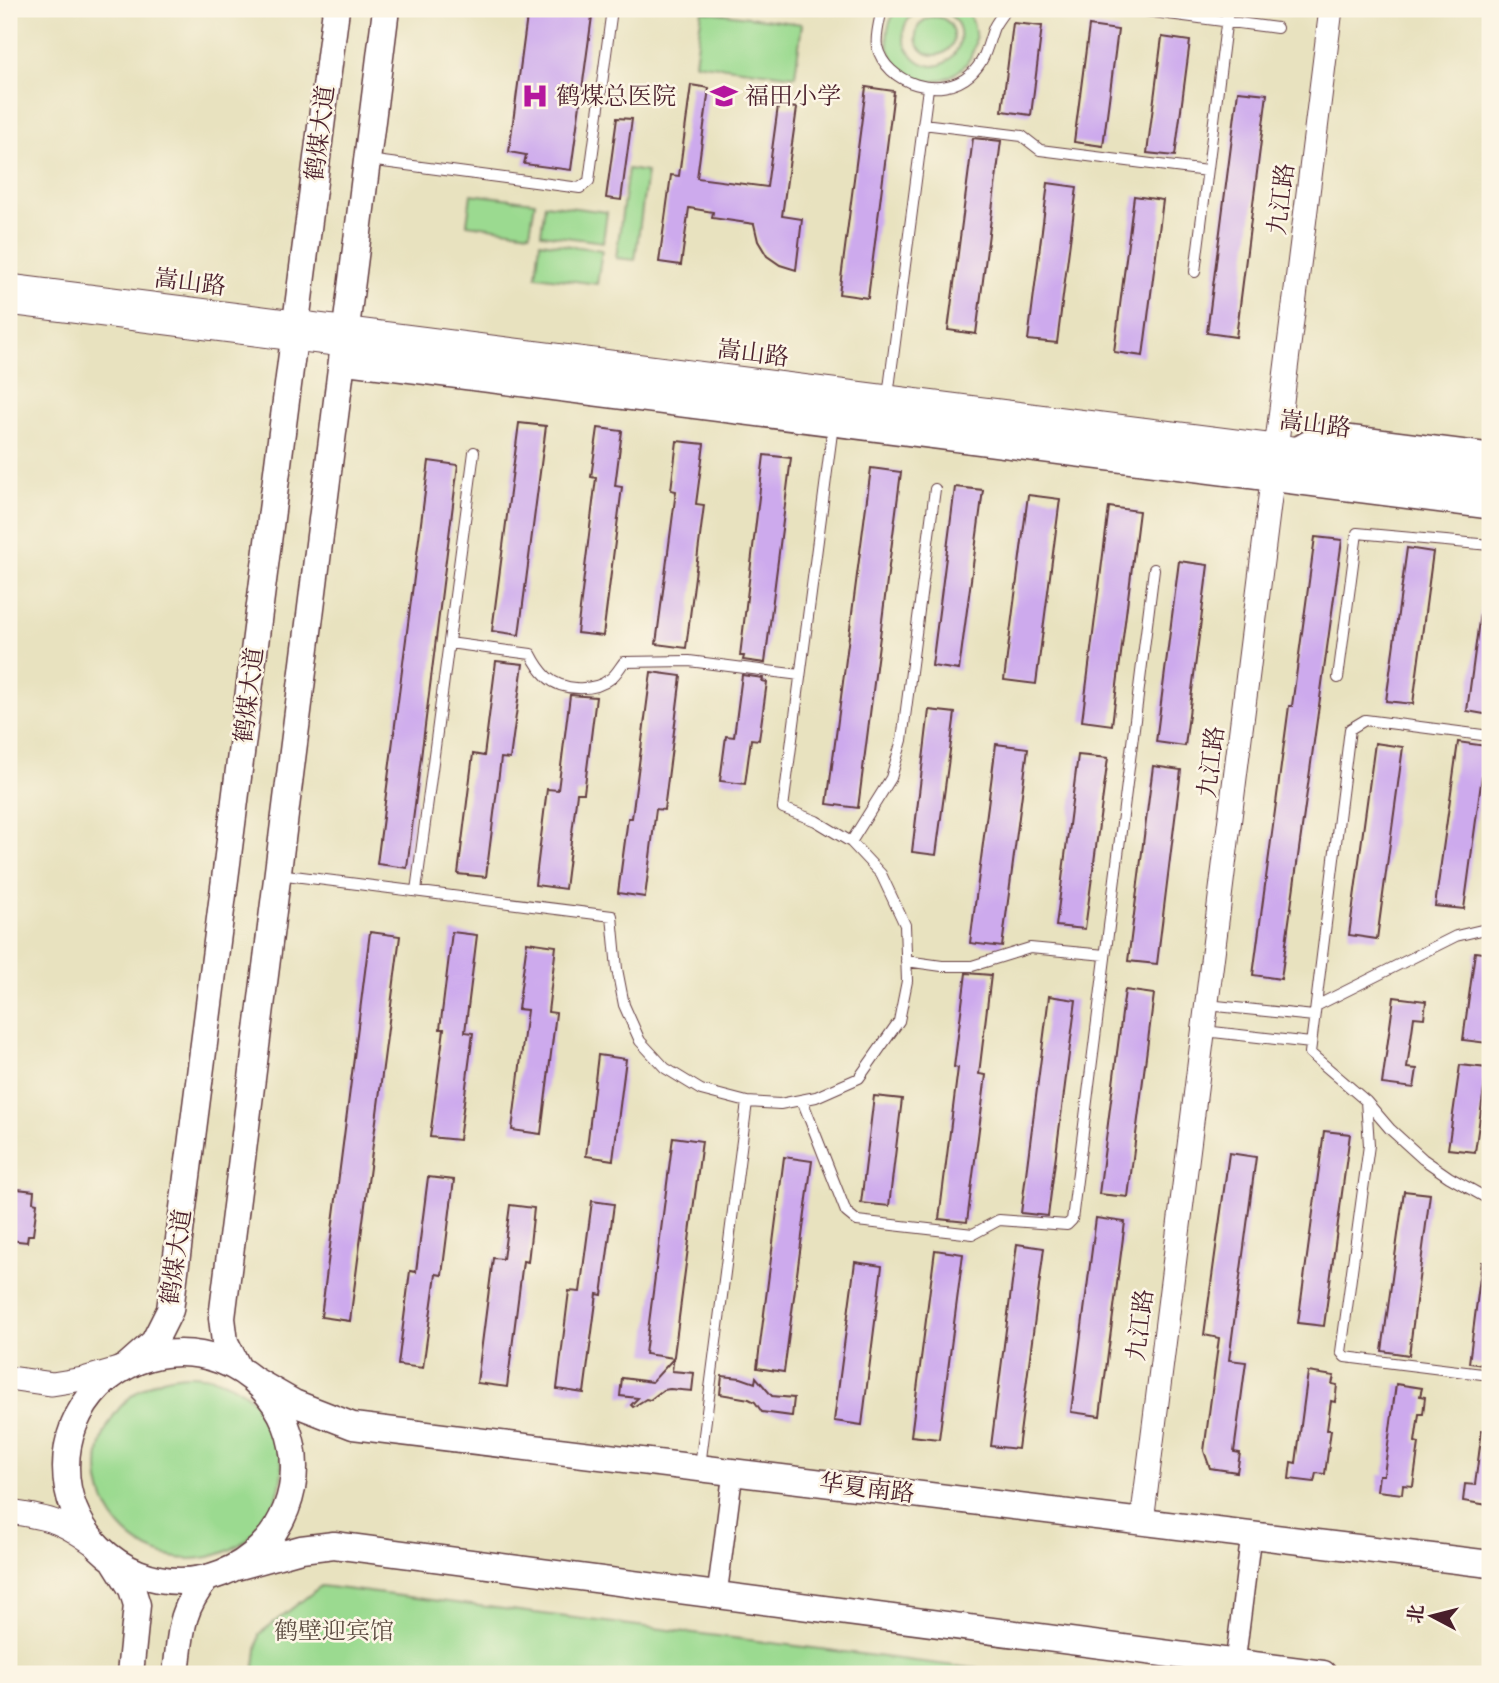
<svg xmlns="http://www.w3.org/2000/svg" width="1499" height="1683" font-family="'Libre Caslon Text','Noto Serif SC',serif">
	<style>
		.green { fill: #9bda90; stroke: #727c5e; stroke-width: 2 }
		.building { fill: #cdaaed }
		.lines { fill: none; stroke-linecap: round; stroke-linejoin: round }
		.service-casing { stroke: #623c41; stroke-width: 12 }
		.minor-casing { stroke: #623c41; stroke-width: 22 }
		.tertiary-casing { stroke: #623c41; stroke-width: 25 }
		.secondary-casing { stroke: #623c41; stroke-width: 29 }
		.service { stroke: #fff; stroke-width: 10 }
		.minor { stroke: #fff; stroke-width: 19 }
		.tertiary { stroke: #fff; stroke-width: 23 }
		.secondary { stroke: #fff; stroke-width: 26 }
		.labels { text-anchor: middle; stroke-width: 5; stroke-linejoin: round; paint-order: stroke }
		.poi-label { font-size: 24px; fill: #4a1f2b; stroke: #fcf5e5; text-anchor: start }
		.street-label { font-size: 24px; fill: #4a1f2b; stroke: #fcf5e5 }
		.park-label { font-size: 24px; fill: #5e4e44; stroke: #fcf5e5 }
	</style>
	<rect width="100%" height="100%" fill="#fcf5e5"/>
	<filter id="ink" filterUnits="userSpaceOnUse"><feTurbulence type="fractalNoise" baseFrequency=".0143" numOctaves="2"/><feDisplacementMap in="SourceGraphic" scale="14" xChannelSelector="R" yChannelSelector="G"/><feConvolveMatrix kernelMatrix="1 2 1 2 8 2 1 2 1" color-interpolation-filters="sRGB"/></filter>
	<filter id="wash" filterUnits="userSpaceOnUse"><feTurbulence type="fractalNoise" baseFrequency=".00686" numOctaves="4" result="noise"/><feDisplacementMap in="SourceGraphic" scale="28" xChannelSelector="R" yChannelSelector="G"/><feGaussianBlur stdDeviation="1.57" result="paint"/><feColorMatrix in="noise" values="0 0 0 0 0 0 0 0 0 0 0 0 0 0 0 0 0 1.4 0 .05"/><feComposite in="paint" operator="in"/></filter>
	<g filter="url(#wash)">
		<rect width="100%" height="100%" fill="#e8e2bf"/>
		<path class="green" d="M897 9H926C874 23 925 95 955 53 960 46 962 36 959 27 956 18 948 13 940 9H966C1004 68 915 112 891 55 884 38 887 23 897 9Z
			M702 11 802 24 795 76 695 63Z
			M916 36a19 19 0 1 1 38 0a19 19 0 1 1-38 0Z
			M628 169 647 172 635 260 616 258Z
			M471 194 535 202 530 233 467 224Z
			M545 204 607 212 603 242 541 234Z
			M540 242 602 250 597 284 536 276Z
			M98 1467a92 92 0 1 1 184 0a92 92 0 1 1-184 0Z
			M321 1586 1018 1674H254L259 1634Z"/>
		<g id="blocks">
			<path class="building" d="M528 9H593L571 170 524 164 526 155 509 152Z
				M1013 23 1042 26 1031 115 1002 111Z
				M1089 26 1118 30 1103 146 1074 142Z
				M1162 37 1190 41 1175 156 1147 153Z
				M691 85 709 88 697 178 767 187 778 106 797 108 782 216 802 219 796 270 780 265 767 256 758 241 754 224 712 218 713 212 689 208 681 265 659 262 671 175 679 176Z
				M866 87 894 91 868 298 839 294Z
				M1238 91 1267 94 1236 337 1207 333Z
				M617 118 632 119 621 200 606 198Z
				M973 138 1001 141 976 334 948 330Z
				M1048 183 1077 187 1057 343 1028 340Z
				M1134 196 1163 200 1143 356 1114 352Z
				M519 423 546 426 519 635 492 631Z
				M598 428 622 431 615 486 622 487 603 636 577 633 596 478 591 477Z
				M677 441 704 444 696 504 704 505 686 648 656 644 676 491 671 490Z
				M764 455 791 458 765 663 743 660 744 656H740Z
				M429 461 458 465 407 868 377 864Z
				M871 468 901 472 858 808 827 804Z
				M955 487 983 490 959 670 932 666Z
				M1028 495 1060 499 1036 684 1004 680Z
				M1109 507 1139 511 1112 725 1082 721Z
				M1315 537 1342 540 1281 979 1253 975 1289 706H1292Z
				M1407 548 1433 552 1413 704 1386 701Z
				M1179 561 1208 565 1185 746 1156 742Z
				M1482 598H1490V715L1467 711Z
				M496 661 523 664 510 759 501 758 486 877 458 874 473 754 484 756Z
				M651 672 681 676 664 810 656 809 645 897 618 893 628 818H632Z
				M742 675 763 678 762 681 767 682 759 740 751 739 745 784 720 781 726 736 734 737Z
				M570 695 596 697 584 793H577L565 889 535 885 547 789 558 790Z
				M929 710 955 713 936 855 912 852Z
				M1458 742 1486 746 1464 909 1435 906Z
				M1375 743 1403 747 1377 939 1349 935Z
				M996 744 1028 748 1002 947 970 943Z
				M1078 755 1108 758 1085 929 1056 926Z
				M1153 766 1181 770 1157 964 1128 961Z
				M370 932 400 936 350 1321 321 1317Z
				M452 932 477 935 465 1032 473 1033 459 1140 430 1137 444 1029H440Z
				M527 942 556 946 548 1012 556 1013 541 1134 512 1130 527 1010 518 1009Z
				M1475 952 1490 954V1016L1487 1043 1463 1040Z
				M966 973 991 975 979 1074 986 1075 967 1222 939 1219 958 1068 954 1067Z
				M1125 990 1154 994 1128 1197 1099 1194Z
				M1049 996 1076 1000 1048 1216 1021 1213Z
				M1394 997 1426 1001 1424 1018 1414 1017 1407 1068 1417 1069 1414 1088 1382 1084Z
				M598 1055 626 1059 613 1160 586 1156Z
				M1460 1065 1487 1068 1475 1152 1448 1149Z
				M874 1096 902 1099 889 1206 861 1203Z
				M1324 1131 1350 1134 1324 1326 1298 1323Z
				M673 1137 702 1141 672 1371 694 1373 692 1391 670 1389 663 1390 650 1400 646 1399 633 1407 631 1405 638 1398 620 1396 622 1378 652 1382 674 1358 645 1354Z
				M1229 1153 1256 1157 1229 1360 1246 1362 1234 1452 1240 1453 1237 1472 1210 1468 1204 1451 1219 1338 1204 1335Z
				M784 1157 812 1161 784 1372 757 1368Z
				M428 1177 454 1180 442 1275 436 1274 423 1368 398 1365 410 1271 416 1272Z
				M9 1188 34 1191 33 1202 37 1203 33 1235H28L27 1242 9 1240Z
				M1404 1191 1430 1194 1409 1355 1382 1351Z
				M592 1201 614 1204 602 1295 597 1294 584 1393 557 1389 569 1291 580 1292Z
				M510 1205 534 1208 528 1262 523 1261 507 1387 477 1383 493 1258 503 1259Z
				M1096 1218 1125 1222 1100 1416 1071 1412Z
				M1017 1244 1044 1248 1018 1449 991 1446Z
				M935 1250 963 1254 939 1439 911 1436Z
				M855 1262 882 1266 862 1425 834 1421Z
				M1482 1262H1490V1366L1469 1363Z
				M1308 1372 1334 1376 1332 1384 1337 1385 1335 1402 1331 1401 1327 1430H1331L1325 1474 1316 1473 1314 1482 1289 1479 1291 1462 1296 1463Z
				M722 1376 741 1378 755 1383 756 1377 772 1396 794 1398 792 1416 762 1412 755 1402 749 1399 720 1394Z
				M1396 1384 1422 1388 1420 1396 1425 1397 1423 1414H1419L1415 1442 1419 1443 1413 1486 1403 1485 1402 1494 1377 1491 1379 1475H1384Z
				M1482 1430 1490 1431V1489L1488 1505 1463 1501 1465 1484 1475 1485Z"/>
		</g>
	</g>
	<g filter="url(#ink)">
		<use href="#blocks" fill-opacity="0" stroke="#623c41" stroke-width="2"/>
		<g class="lines">
			<defs>
				<path id="service" d="M882 9C880 19 875 36 877 46 886 85 942 100 970 75 986 61 987 45 994 27 997 21 1002 15 1006 9
					M1130 9 1277 28
					M923 124 1022 136 1040 150 1207 171
					M368 160 580 188 589 181 612 9
					M1195 272 1228 9
					M888 396 928 88
					M449 643 531 654C535 662 540 670 547 677 562 691 594 692 610 679 616 675 620 667 624 662L689 661 800 675
					M1338 678 1357 533 1490 545
					M1490 736 1365 720 1350 729 1310 1053 1366 1101 1390 1129 1423 1159 1449 1177 1490 1200
					M851 842 891 778 902 740 935 489
					M278 874 612 916 617 969 624 1005 640 1041 665 1068 701 1090 747 1102 780 1104 816 1097 859 1078 899 1021 907 981 905 925 881 874 851 842 816 821 783 808 833 425
					M416 891 474 452
					M906 961 942 966H972L1030 948 1105 955
					M1207 1005 1314 1016
					M1316 1006 1456 936 1490 928
					M1204 1031 1311 1043
					M802 1100 846 1212 857 1221 973 1234 999 1220 1067 1225 1072 1220 1154 569
					M1366 1101 1369 1145 1341 1352 1345 1357 1490 1375
					M700 1466 747 1102"/>
				<path id="minor" d="M342 364 1490 509
					M1294 448 1323 432 1490 453
					M717 1595 733 1472
					M1235 1663 1251 1535"/>
				<path id="tertiary" d="M9 286 1490 473
					M9 303 1490 490
					M9 1378 52 1384 83 1379 125 1367
					M9 1512C52 1518 64 1522 99 1548
					M1142 1522 1331 9"/>
				<path id="secondary" d="M66 1467a114 114 0 1 1 228 0a114 114 0 1 1-228 0Z
					M127 1366 154 1342 170 1310 336 9
					M238 1368 225 1342 222 1318 386 9
					M254 1380 294 1403 353 1426 1490 1564
					M115 1562 132 1589 137 1605 130 1674
					M236 1567 301 1549 334 1545 1323 1674
					M176 1674C181 1634 179 1612 206 1579"/>
			</defs>
			<use href="#service" class="service-casing"/>
			<use href="#minor" class="minor-casing"/>
			<use href="#tertiary" class="tertiary-casing"/>
			<use href="#secondary" class="secondary-casing"/>
			<use href="#service" class="service"/>
			<use href="#minor" class="minor"/>
			<use href="#tertiary" class="tertiary"/>
			<use href="#secondary" class="secondary"/>
		</g>
	</g>
	<defs>
		<symbol id="hospital-bare" viewBox="-9 -9 18 18"><path d="M-5-5h3v3.5h4V-5h3V5h-3V1.5h-4V5h-3Z" fill="#b5179e" stroke="#fcf5e5" stroke-width="2.5" paint-order="stroke"/></symbol>
		<symbol id="school-bare" viewBox="-9 -9 18 18"><path d="M0-5L7-2L0 1L-7-2ZM-4 1L0 2.5L4 1V4Q0 6-4 4Z" fill="#b5179e" stroke="#fcf5e5" stroke-width="2.5" paint-order="stroke"/></symbol>
	</defs>
	<g fill-rule="evenodd">
		<use href="#hospital-bare" x="516" y="77" width="38" height="38"/>
		<use href="#school-bare" x="705" y="77" width="38" height="38"/>
	</g>
	<g class="labels">
		<g class="poi-label">
			<text x="556" y="104">鹤煤总医院</text>
			<text x="745" y="104">福田小学</text>
		</g>
		<g class="street-label">
			<text transform="translate(320 133) rotate(-83)" y="8">鹤煤大道</text>
			<text transform="translate(1281 199) rotate(-83)" y="8">九江路</text>
			<text transform="translate(190 282) rotate(7)" y="8">嵩山路</text>
			<text transform="translate(753 353) rotate(7)" y="8">嵩山路</text>
			<text transform="translate(1315 424) rotate(7)" y="8">嵩山路</text>
			<text transform="translate(249 695) rotate(-83)" y="8">鹤煤大道</text>
			<text transform="translate(1211 762) rotate(-83)" y="8">九江路</text>
			<text transform="translate(176 1257) rotate(-82)" y="8">鹤煤大道</text>
			<text transform="translate(1140 1325) rotate(-83)" y="8">九江路</text>
			<text transform="translate(867 1488) rotate(7)" y="8">华夏南路</text>
		</g>
		<g class="park-label">
			<text x="334" y="1639">鹤壁迎宾馆</text>
		</g>
	</g>
	<rect width="1499" height="1683" fill="none" stroke="#fcf5e5" stroke-width="35"/>
	<g transform="translate(1432 1616) rotate(277)" stroke="#fcf5e5" stroke-width="5" paint-order="stroke">
	<path d="M0-5L12 26L0 18L-12 26Z" fill="#4a1f2b"/>
	<text y="-10" font-size="19" font-weight="bold" text-anchor="middle" fill="#4a1f2b">北</text>
	</g>
</svg>
